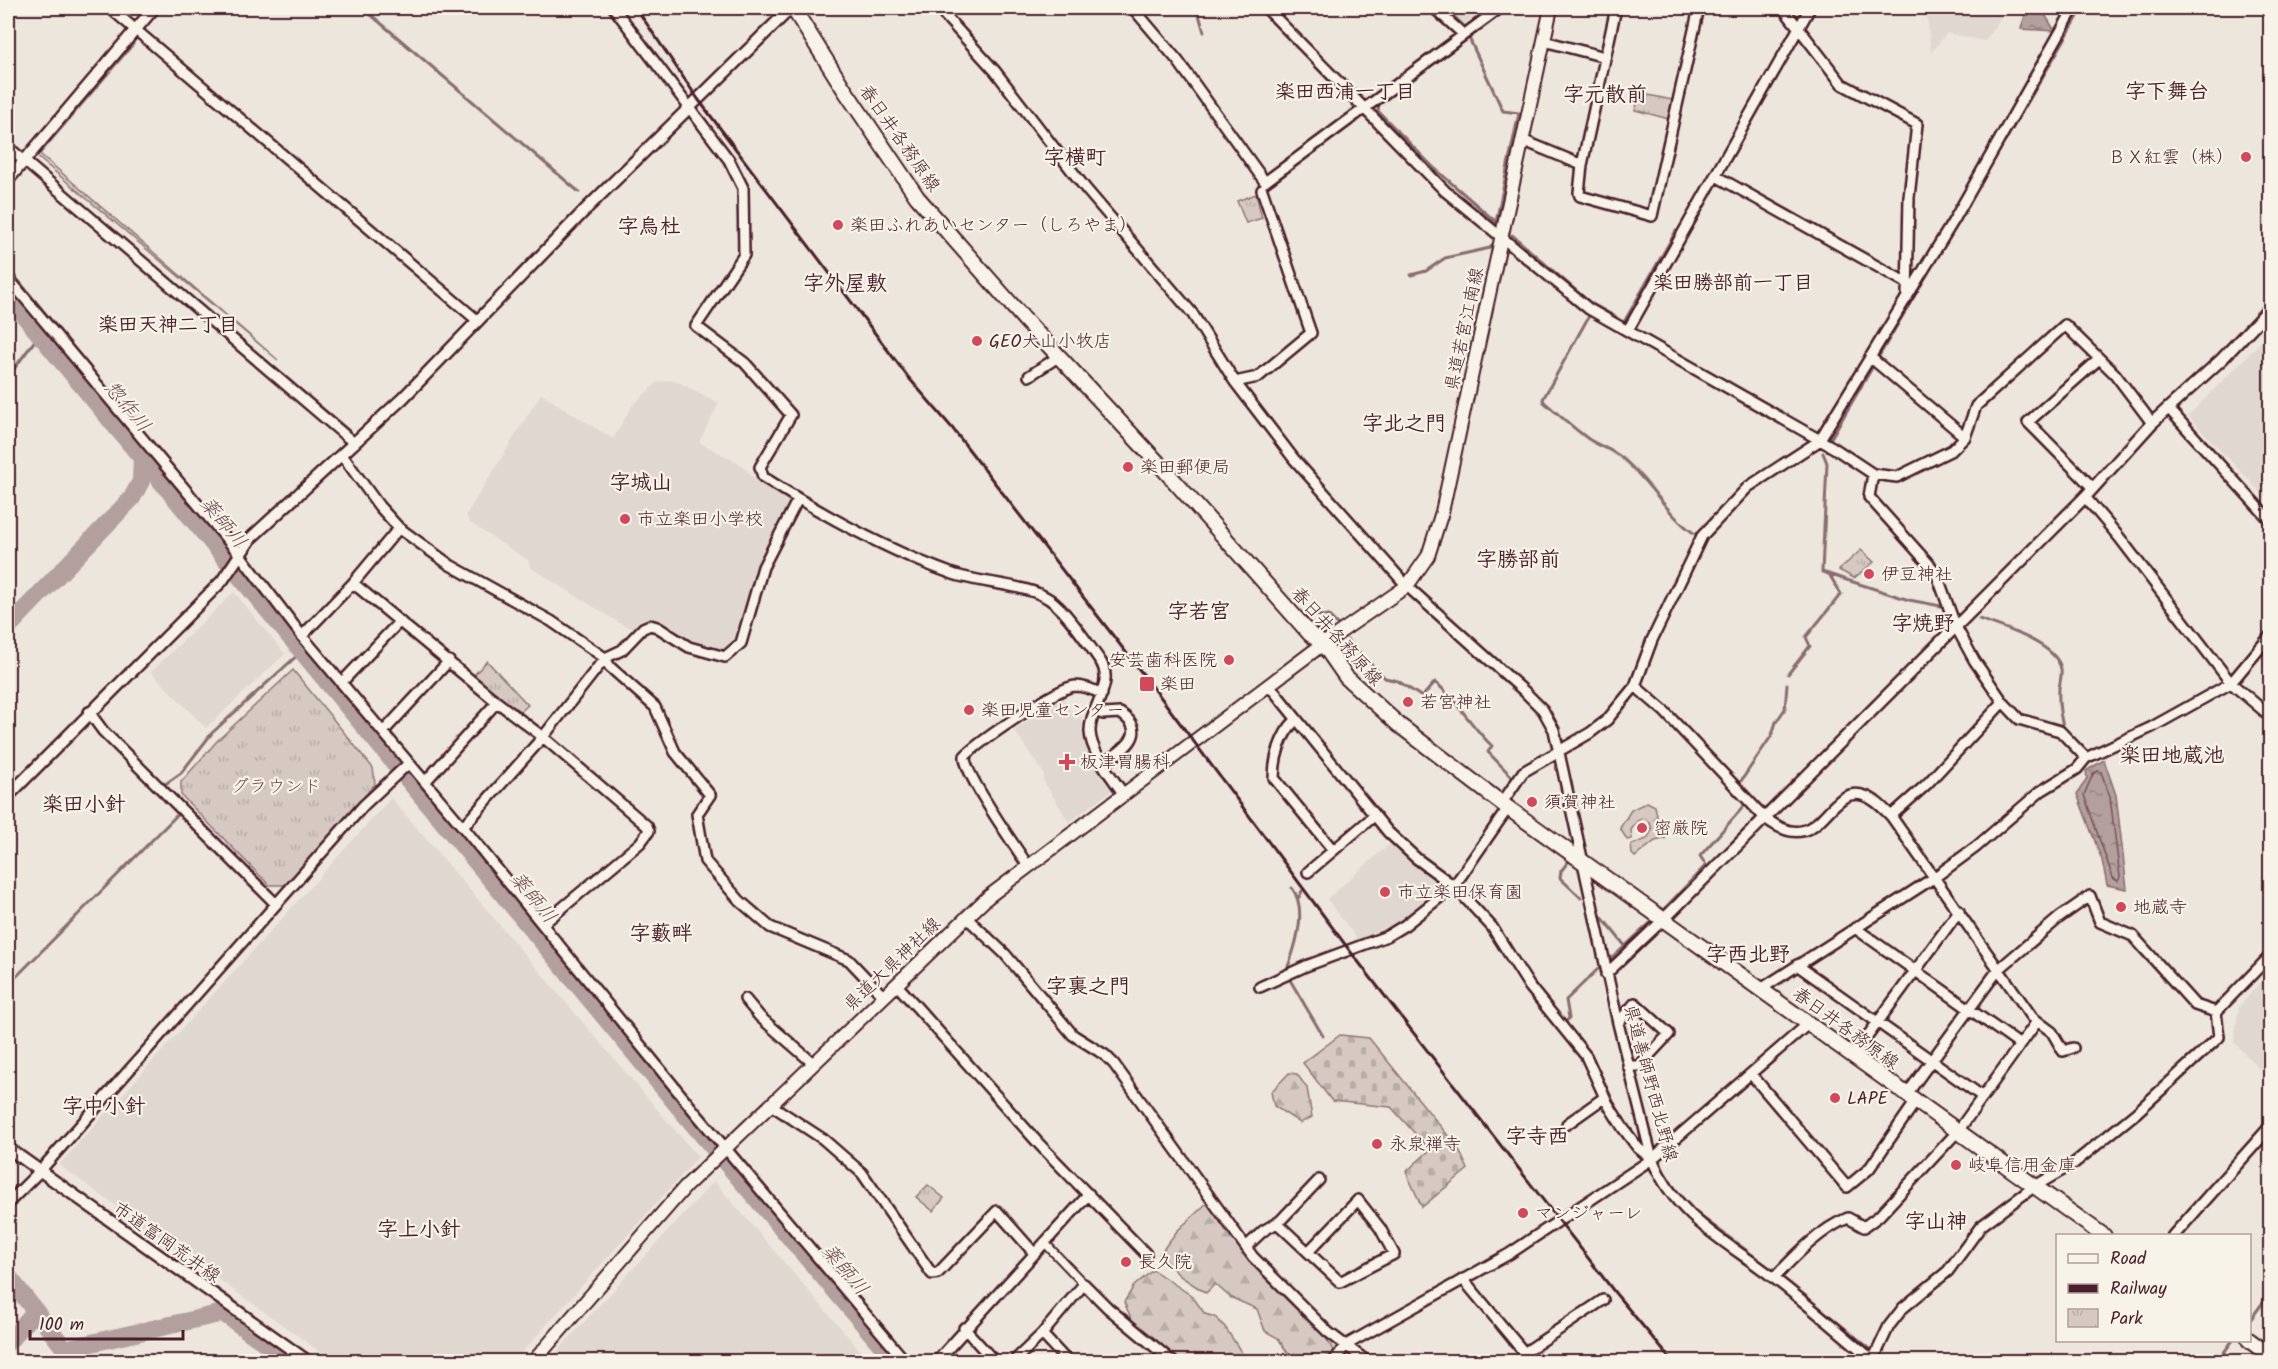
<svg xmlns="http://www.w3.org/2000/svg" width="2278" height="1369" font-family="Kalam,'Klee One',sans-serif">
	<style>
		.built { fill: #e0d7d0 }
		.grass { fill: url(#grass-dots); stroke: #907476; stroke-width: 1.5 }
		.forest { fill: url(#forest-firs); stroke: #907476; stroke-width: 1.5 }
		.cemetery { fill: url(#cemetery-stones); stroke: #907476; stroke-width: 1.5 }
		.park { fill: url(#park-tufts); stroke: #907476; stroke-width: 1.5 }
		.water { fill: url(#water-ripples); stroke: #896c6f; stroke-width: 1.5 }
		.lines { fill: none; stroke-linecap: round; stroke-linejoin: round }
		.shore { stroke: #745259; stroke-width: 1.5 }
		.stream { stroke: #896c6f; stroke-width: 3 }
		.river { stroke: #b39f9d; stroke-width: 18 }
		.pedestrian-casing { stroke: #4a1f2b; stroke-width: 11 }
		.minor-casing { stroke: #4a1f2b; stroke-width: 14 }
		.tertiary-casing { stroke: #4a1f2b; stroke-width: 15 }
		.secondary-casing { stroke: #4a1f2b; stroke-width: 16 }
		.primary-casing { stroke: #4a1f2b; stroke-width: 18 }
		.pedestrian { stroke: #f7f3e8; stroke-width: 7 }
		.minor { stroke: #f7f3e8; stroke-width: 9 }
		.tertiary { stroke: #f7f3e8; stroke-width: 10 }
		.secondary { stroke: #f7f3e8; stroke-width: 12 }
		.primary { stroke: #f7f3e8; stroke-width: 14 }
		.rail { stroke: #4a1f2b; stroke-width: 3 }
		.poi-dot { fill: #d1495b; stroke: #f7f3e8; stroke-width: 2 }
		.labels { text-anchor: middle; stroke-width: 4.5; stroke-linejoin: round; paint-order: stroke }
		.street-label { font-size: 18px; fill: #4a1f2b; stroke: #f7f3e8 }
		.poi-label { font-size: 18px; fill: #4a1f2b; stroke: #f7f3e8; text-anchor: start }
		.park-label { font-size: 18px; fill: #6d4a51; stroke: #f7f3e8 }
		.neighbourhood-label { font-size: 20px; font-weight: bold; fill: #4a1f2b; stroke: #f7f3e8 }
		.water-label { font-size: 20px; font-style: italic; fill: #6f4c53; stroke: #f7f3e8 }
		.quarter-label { font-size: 21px; font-weight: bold; fill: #4a1f2b; stroke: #f7f3e8 }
	</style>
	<defs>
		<pattern id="grass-dots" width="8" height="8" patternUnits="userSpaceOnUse" patternTransform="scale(1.5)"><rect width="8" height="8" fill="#d5c9c2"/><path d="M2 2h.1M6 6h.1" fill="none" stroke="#b8aca7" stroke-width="1.8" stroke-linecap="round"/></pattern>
		<pattern id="forest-firs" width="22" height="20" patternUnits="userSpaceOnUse" patternTransform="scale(1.5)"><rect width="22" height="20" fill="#d5c9c2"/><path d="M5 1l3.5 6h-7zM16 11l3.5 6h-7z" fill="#b8aca7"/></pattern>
		<pattern id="cemetery-stones" width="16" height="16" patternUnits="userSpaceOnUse" patternTransform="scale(1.5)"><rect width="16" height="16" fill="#d5c9c2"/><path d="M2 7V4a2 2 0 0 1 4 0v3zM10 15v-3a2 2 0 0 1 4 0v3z" fill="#b8aca7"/></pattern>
		<pattern id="park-tufts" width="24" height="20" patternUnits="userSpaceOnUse" patternTransform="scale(1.5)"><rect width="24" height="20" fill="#d5c9c2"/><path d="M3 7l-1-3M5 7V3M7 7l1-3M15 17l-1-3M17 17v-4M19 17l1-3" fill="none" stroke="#b8aca7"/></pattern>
		<pattern id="water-ripples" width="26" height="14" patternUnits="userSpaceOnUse" patternTransform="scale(1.5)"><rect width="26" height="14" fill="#b39f9d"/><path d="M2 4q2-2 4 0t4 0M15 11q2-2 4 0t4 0" fill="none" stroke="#948180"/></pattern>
	</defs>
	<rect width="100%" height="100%" fill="#ece6dd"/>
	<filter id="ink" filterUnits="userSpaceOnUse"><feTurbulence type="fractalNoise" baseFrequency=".0167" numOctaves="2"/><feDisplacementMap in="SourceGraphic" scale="12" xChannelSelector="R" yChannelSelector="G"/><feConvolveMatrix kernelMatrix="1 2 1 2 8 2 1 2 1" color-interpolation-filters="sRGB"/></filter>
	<g filter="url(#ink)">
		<path class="built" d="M1441 8H1487L1462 26Z
			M1926 8H2007L1985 41 1947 33 1931 53Z
			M2270 333V502L2188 416Z
			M674 380 719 403 699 442 740 464 758 482 790 501 751 582 738 638 726 651 716 650 690 641 653 619 640 622 633 628 623 625 530 567 528 560 470 523 466 515 541 394 613 439 632 406 658 382Z
			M234 592 285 654 206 728 151 672Z
			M1063 698 1075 720 1081 716 1083 733 1091 750 1115 788 1069 822 1043 780 1044 774 1014 730Z
			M391 798 698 1157 514 1361H333L59 1165Z
			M1391 843 1443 885 1402 920 1358 940 1327 899Z
			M2270 972V1081L2234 1042 2239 1007Z
			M714 1181 869 1361H549L564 1344Z"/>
		<path class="grass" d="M131 41 134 44 40 154 278 360 35 155Z"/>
		<path class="forest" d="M1647 802 1655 806 1658 821 1666 826 1665 839 1655 841 1635 857 1632 854 1631 845 1647 839 1652 830 1650 823 1644 818 1637 821 1631 830 1632 839 1627 840 1620 828 1631 810Z
			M1289 1073 1297 1074 1307 1088 1312 1117 1300 1123 1274 1106 1271 1092Z
			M1208 1202 1255 1265 1323 1333 1335 1353 1327 1361H1293L1278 1338 1265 1331 1257 1309 1230 1297 1215 1284 1206 1293 1180 1276 1159 1255 1177 1231Z
			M1153 1270 1192 1296 1205 1314 1215 1317 1225 1327 1247 1361H1180L1134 1325 1124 1302 1134 1286Z"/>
		<path class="cemetery" d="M1340 1035 1369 1038 1458 1148 1468 1169 1422 1207 1406 1172 1430 1150 1391 1107 1332 1101 1303 1063Z"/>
		<path class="park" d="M1648 95 1673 100 1669 119 1635 110 1639 99 1647 100Z
			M1256 194 1262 218 1246 223 1237 201Z
			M1861 550 1874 562 1854 578 1839 570Z
			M487 661 528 705 517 715 473 676Z
			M293 670 373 768 375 784 287 885H269L181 795V782L217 741Z
			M928 1185 944 1198 933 1211 916 1197Z"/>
		<path class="water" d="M2027 8H2041L2055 31 2021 29Z
			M2104 760 2116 795 2127 889 2107 885 2102 860 2077 794 2087 778 2086 771Z"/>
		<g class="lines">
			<path class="shore" d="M2098 771 2101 772 2110 797 2120 877 2118 881 2113 878 2084 795 2093 774Z"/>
			<path class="stream" d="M363 8 579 192
				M1197 8 1204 32
				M1445 8 1463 25 1503 111 1519 113 1496 222 1434 168 1378 111 1379 104 1468 38
				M8 140 20 152
				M34 164 349 431
				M1512 235 1589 302 1616 317
				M1506 250 1516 253
				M8 268 158 450
				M1411 275 1426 271 1445 258 1490 248 1493 244
				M1581 308 1589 316 1543 399 1544 402C1558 414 1572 427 1587 438 1598 446 1611 449 1622 458 1650 481 1666 514 1695 534
				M1624 322 1676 231
				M8 377 39 335
				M1831 438 2083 8
				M1823 453 1827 463 1822 572 1909 600 1941 606
				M1307 615 1329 616 1339 626
				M1979 619C2000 626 2057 644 2061 669 2062 675 2060 682 2059 688 2058 703 2060 716 2064 730
				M1347 640 1385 678 1398 681 1422 697 1435 682C1457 700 1471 726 1492 746L1488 752 1514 779
				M1788 674 1810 646 1806 637 1841 594 1829 574
				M1739 784 1772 735 1776 722 1785 709 1787 684
				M161 787 181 773 212 733 301 652
				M1568 862 1561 871 1560 878 1581 898
				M1299 897 1302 891
				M1663 910 1706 865 1700 856 1744 806V801
				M1600 915 1626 947
				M2130 942 2178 993
				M1612 958 1650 923
				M2252 968 2270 949
				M1287 969C1296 946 1308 909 1292 888
				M1290 980 1323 1036
				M8 985 179 813
				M1564 1024 1569 1018 1566 1000 1599 968
				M1691 1209 1771 1269
				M1784 1279 1869 1348
				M2250 1320 2270 1293
				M65 1349 75 1362
				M2217 1362 2233 1340"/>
			<path class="river" d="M8 296 142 458 141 481 132 498 8 627
				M142 458 694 1125 896 1362
				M8 1276 65 1349 223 1313 292 1362
				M8 1342 35 1312"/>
			<defs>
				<path id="pedestrian" d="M1044 1242 1084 1284"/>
				<path id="minor" d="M110 8 478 321
					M614 8 729 160 743 188 744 255 696 326 745 363 791 415 760 467 763 477C823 515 886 550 953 574 979 583 1029 585 1049 599 1066 610 1089 645 1101 662 1115 685 1089 709 1090 732 1091 753 1113 778 1124 795
					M938 8 995 71 1086 189 1192 313 1235 382 1294 459 1407 586 1524 691 1543 710 1554 730 1618 1023 1652 1159C1678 1221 1729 1242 1779 1282 1811 1307 1843 1335 1875 1362
					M1133 8 1178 61 1265 182 1500 8
					M1266 8 1445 191 1589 309 1834 448 1873 474 1897 477 1952 450 1965 437 1976 406 2065 325 2115 374 2152 423
					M1434 8 1463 34
					M1616 8 1582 165 1579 193 1580 196 1652 216 1699 8
					M1783 8 1842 84 1917 124 1909 197 1907 297
					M1544 41 1605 57
					M1522 140 1582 165
					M8 147 354 443
					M1716 176 1905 282
					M8 278 241 556 302 636 463 827 694 1111 906 1362
					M1628 330 1810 8
					M1870 357 1965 437
					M1029 376 1058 357
					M1235 382 1258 377 1311 333 1262 190
					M2168 408 2270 520
					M342 455 379 506 399 528 450 565 551 621 605 658 610 667 655 707 675 752 710 795 697 814 705 861 740 901 770 927 849 960 884 997
					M1873 474 1869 497 1936 572 1955 625 1974 660 2003 702 2019 719 2060 731 2086 758
					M2093 488 2028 422 2098 360
					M2085 497 2119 537 2231 683 2270 716
					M353 583 497 702 543 737 605 658 622 650 643 628 650 625 657 627 689 647 725 657 741 643 763 567 798 499
					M302 636 353 583 399 528
					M342 682 400 621
					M1269 685 1388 832 1416 858 1454 886 1492 927 1530 987 1586 1056 1608 1104 1623 1128 1638 1148 1652 1159
					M1635 686 1664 711 1764 817C1822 864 1826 781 1865 796 1875 799 1884 809 1891 816L2032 1017 2052 1032 2063 1051 2073 1048
					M1095 711 1103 714 1120 713C1151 733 1122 751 1104 763
					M89 712 103 731 276 904
					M1295 721C1281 734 1274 758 1274 778L1333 850
					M384 731 449 661
					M425 782 497 702
					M1502 803 1523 772 1590 733 1607 720 1635 686 1652 640 1702 536 1748 487 1819 441 1954 220 2074 8
					M1891 816 1927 784 2003 702
					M463 827 543 737 647 826 649 831 640 843 543 924
					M1028 866C1016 847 963 773 965 756 979 742 1058 687 1075 686 1084 686 1094 690 1102 694
					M1308 872 1374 816
					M967 918 1005 954 1073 1035 1105 1055 1114 1064 1253 1257 1328 1332 1368 1362
					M1797 965 1983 1097
					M1606 974 1664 919
					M897 985 1040 1145 1146 1254
					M1260 987 1306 966 1387 936 1405 925 1454 886 1508 808
					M1761 989 1935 877 1976 847 2041 791 2077 769 2086 758 2152 727 2231 683 2270 636
					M745 999 760 1017 814 1064
					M1618 1023 1635 1003 1669 1034 1639 1066H1628
					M2020 1045 2036 1023
					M1853 1056 1959 911
					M1751 1074 1847 1187 1869 1169 1916 1101
					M1907 1094 1998 970 2060 917 2090 896 2100 922 2133 936 2195 1005 2216 1012
					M771 1105 823 1139 862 1173 932 1274 938 1273 997 1211 1034 1253
					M1567 1124 1605 1097
					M8 1203 39 1172 364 805 409 763
					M1277 1223 1340 1282 1394 1254 1380 1228 1358 1200 1308 1252
					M1246 1247 1263 1231 1280 1221 1319 1180
					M1774 1278C1795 1256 1820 1229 1848 1218L1864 1227 1879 1216 1958 1131 2020 1045 1855 928
					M1463 1279 1532 1362
					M964 1328 995 1362
					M1042 1334 1068 1362
					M1524 1353 1603 1300
					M1873 1360 1889 1326 1903 1308 1948 1271 1981 1226 2035 1186 2073 1164 2136 1113 2219 1037 2216 1012 2270 956
					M936 1362 1089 1194
					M1013 1362 1042 1334 1084 1284 1108 1308 1173 1362
					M1333 1362 1346 1345 1509 1254 1652 1159 1808 1024"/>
				<path id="tertiary" d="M8 180 154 8
					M8 796 222 581 252 537 403 398 588 207 791 8
					M1664 919 2085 497 2152 423 2222 359 2270 308
					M8 1148 309 1362
					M2173 1236 2270 1127"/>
				<path id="secondary" d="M533 1362 685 1187 988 897 1323 644 1407 586 1428 556 1442 512 1551 8"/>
				<path id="primary" d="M793 8 844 89 917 197 1024 319 1161 466 1310 634 1323 644 1346 677 1399 725 1508 808 2104 1236
					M2249 1340 2270 1356"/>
			</defs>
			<use href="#pedestrian" class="pedestrian-casing"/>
			<use href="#minor" class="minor-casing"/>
			<use href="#tertiary" class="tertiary-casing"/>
			<use href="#secondary" class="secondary-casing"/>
			<use href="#primary" class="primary-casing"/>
			<use href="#pedestrian" class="pedestrian"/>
			<use href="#minor" class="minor"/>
			<use href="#tertiary" class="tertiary"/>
			<use href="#secondary" class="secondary"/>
			<use href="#primary" class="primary"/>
			<path class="rail" d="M636 8 698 99 908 377 953 429 1159 695 1350 951 1616 1294 1673 1362"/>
		</g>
	</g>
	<g class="poi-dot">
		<circle cx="2246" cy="157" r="6"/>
		<circle cx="838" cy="225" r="6"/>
		<circle cx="977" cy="341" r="6"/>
		<circle cx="1128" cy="467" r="6"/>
		<circle cx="625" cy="519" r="6"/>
		<circle cx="1869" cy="574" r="6"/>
		<circle cx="1229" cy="660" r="6"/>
		<rect x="1139" y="676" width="16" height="16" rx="3"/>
		<circle cx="1408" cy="702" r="6"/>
		<circle cx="969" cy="710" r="6"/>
		<path d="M1064 753h6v6h6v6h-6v6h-6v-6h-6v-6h6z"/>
		<circle cx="1532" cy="802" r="6"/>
		<circle cx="1642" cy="828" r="6"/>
		<circle cx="1385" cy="892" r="6"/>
		<circle cx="2121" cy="907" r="6"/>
		<circle cx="1835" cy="1098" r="6"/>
		<circle cx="1377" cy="1144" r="6"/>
		<circle cx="1956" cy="1165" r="6"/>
		<circle cx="1523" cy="1213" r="6"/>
		<circle cx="1126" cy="1262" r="6"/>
	</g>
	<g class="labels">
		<g class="street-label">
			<text transform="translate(900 138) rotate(55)" y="6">春日井各務原線</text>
			<text transform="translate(1464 329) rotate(-78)" y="6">県道若宮江南線</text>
			<text transform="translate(1337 636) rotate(48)" y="6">春日井各務原線</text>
			<text transform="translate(892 964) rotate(-44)" y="6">県道大県神社線</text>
			<text transform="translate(1846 1028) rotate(36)" y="6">春日井各務原線</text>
			<text transform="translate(1651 1083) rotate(75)" y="6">県道善師野西北野線</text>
			<text transform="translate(167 1242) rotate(35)" y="6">市道富岡荒井線</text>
		</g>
		<g class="poi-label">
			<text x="2234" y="163" text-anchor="end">ＢＸ紅雲（株）</text>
			<text x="850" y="231">楽田ふれあいセンター（しろやま）</text>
			<text x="989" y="347">GEO犬山小牧店</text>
			<text x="1140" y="473">楽田郵便局</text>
			<text x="637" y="525">市立楽田小学校</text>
			<text x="1881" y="580">伊豆神社</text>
			<text x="1217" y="666" text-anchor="end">安芸歯科医院</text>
			<text x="1160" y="690">楽田</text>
			<text x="1420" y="708">若宮神社</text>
			<text x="981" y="716">楽田児童センター</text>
			<text x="1080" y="768">板津胃腸科</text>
			<text x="1544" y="808">須賀神社</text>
			<text x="1654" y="834">密厳院</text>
			<text x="1397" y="898">市立楽田保育園</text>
			<text x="2133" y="913">地蔵寺</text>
			<text x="1847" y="1104">LAPE</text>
			<text x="1389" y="1150">永泉禅寺</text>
			<text x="1968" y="1171">岐阜信用金庫</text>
			<text x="1535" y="1219">マンジャーレ</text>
			<text x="1138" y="1268">長久院</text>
		</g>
		<g class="park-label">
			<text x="276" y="792">グラウンド</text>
		</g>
		<g class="neighbourhood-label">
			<text x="1345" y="98">楽田西浦一丁目</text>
			<text x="1733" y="289">楽田勝部前一丁目</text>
			<text x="168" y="331">楽田天神二丁目</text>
		</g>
		<g class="water-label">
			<text transform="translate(128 406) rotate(50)" y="7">惣作川</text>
			<text transform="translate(224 522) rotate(50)" y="7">薬師川</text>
			<text transform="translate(534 897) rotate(50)" y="7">薬師川</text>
			<text transform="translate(846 1269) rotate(50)" y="7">薬師川</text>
		</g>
		<g class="quarter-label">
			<text x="2167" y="98">字下舞台</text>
			<text x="1605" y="101">字元散前</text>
			<text x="1075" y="164">字横町</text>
			<text x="649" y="233">字烏杜</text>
			<text x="845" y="290">字外屋敷</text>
			<text x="1404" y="430">字北之門</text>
			<text x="641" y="489">字城山</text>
			<text x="1518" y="566">字勝部前</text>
			<text x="1199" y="618">字若宮</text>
			<text x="1923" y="630">字焼野</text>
			<text x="2172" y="762">楽田地蔵池</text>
			<text x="84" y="811">楽田小針</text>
			<text x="661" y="940">字藪畔</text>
			<text x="1748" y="961">字西北野</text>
			<text x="1088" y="993">字裏之門</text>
			<text x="104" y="1113">字中小針</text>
			<text x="1537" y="1143">字寺西</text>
			<text x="1936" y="1228">字山神</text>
			<text x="419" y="1236">字上小針</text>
		</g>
	</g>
	<rect width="2278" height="1369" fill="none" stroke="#f7f3e8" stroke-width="30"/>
	<rect x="15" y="15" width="2248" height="1339" fill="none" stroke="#4a1f2b" stroke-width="2" filter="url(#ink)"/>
	<rect x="2056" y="1234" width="195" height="108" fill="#f7f3e8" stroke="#b29e9c" stroke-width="1.5"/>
	<rect x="2068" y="1254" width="30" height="9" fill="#f7f3e8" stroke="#b29e9c" stroke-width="1.5"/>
	<text x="2110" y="1264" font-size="18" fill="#4a1f2b">Road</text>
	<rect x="2068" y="1284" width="30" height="9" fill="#4a1f2b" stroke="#b29e9c" stroke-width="1.5"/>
	<text x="2110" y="1294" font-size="18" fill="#4a1f2b">Railway</text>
	<rect x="2068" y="1309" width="30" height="18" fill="url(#park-tufts)" stroke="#b29e9c" stroke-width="1.5"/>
	<text x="2110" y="1324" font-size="18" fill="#4a1f2b">Park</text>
	<path d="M30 1330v9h153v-9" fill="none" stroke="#4a1f2b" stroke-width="3"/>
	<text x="39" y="1330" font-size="18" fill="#4a1f2b" stroke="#f7f3e8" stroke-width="4.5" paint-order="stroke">100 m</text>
</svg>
